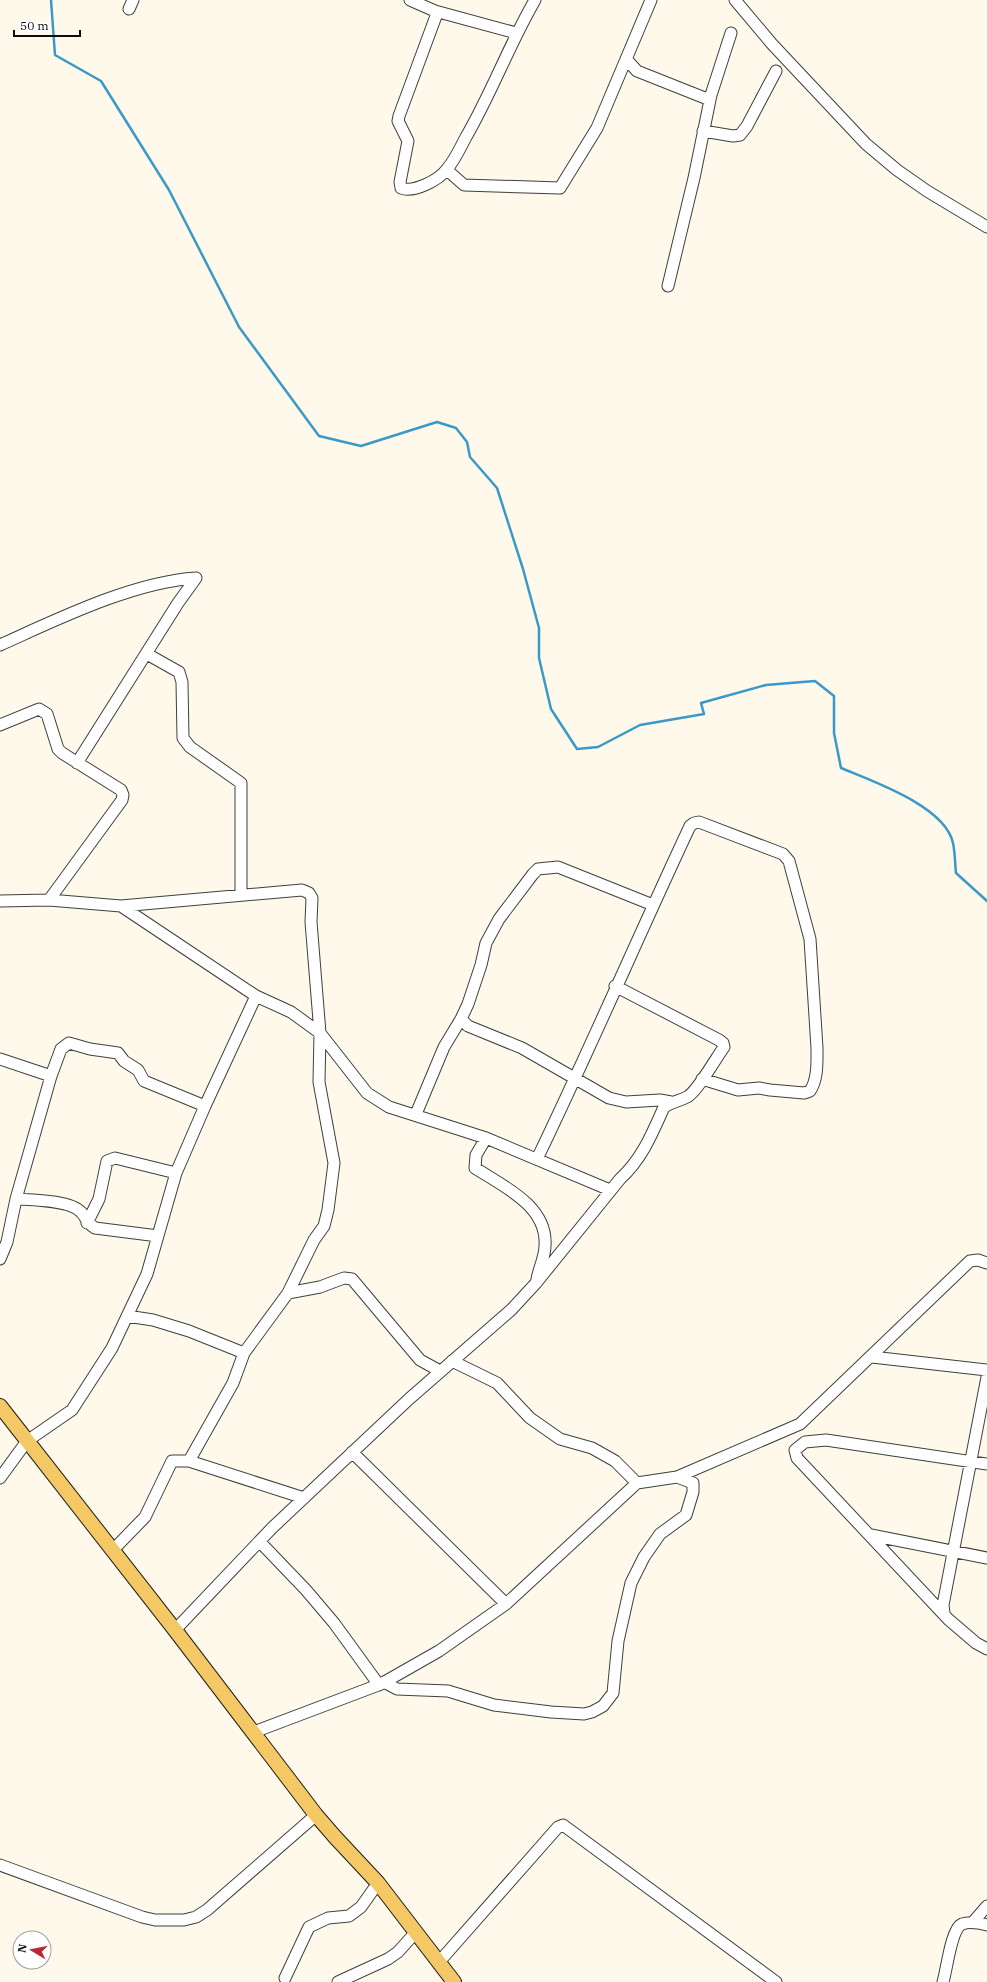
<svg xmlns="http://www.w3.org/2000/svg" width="987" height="1982" font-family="'IBM Plex Serif',serif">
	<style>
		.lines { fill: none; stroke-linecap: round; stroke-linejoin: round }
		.stream { stroke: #3b99c8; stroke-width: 2.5 }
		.minor-casing { stroke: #3f3f3f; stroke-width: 13 }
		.major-casing { stroke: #1d1d1d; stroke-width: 16 }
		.minor { stroke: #fff; stroke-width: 11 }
		.major { stroke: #f4c965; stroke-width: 14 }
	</style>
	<rect width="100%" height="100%" fill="#fef9eb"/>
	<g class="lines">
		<path class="stream" d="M51 0 55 55 101 81 169 190 239 327 319 436 361 446 437 422 456 428 467 442 470 457 497 488 523 569 539 628V658L551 709 577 749 598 747 640 725 704 714 701 703 766 685 815 681 834 696V733L841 768C872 781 945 806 953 843 955 852 955 864 956 873L987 901"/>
		<defs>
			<path id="minor" d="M410 0 435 11 516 33
				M735 0 772 44 866 144 897 170 927 191 987 227
				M129 9 133 0
				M435 11 436 16 399 116 398 121 408 141 400 182 401 188C414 193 439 180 447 169 455 160 460 148 466 137 492 92 509 45 535 0
				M626 59 637 71 710 100
				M703 131 733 136 740 135 747 126 776 71
				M447 170 464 185 560 188 597 128 651 0
				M668 286 694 178 711 95 731 33
				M0 645C58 619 133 582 196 578
				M147 654 179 672 182 682 183 738 190 747 241 783V895
				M0 725 39 709 47 714 58 749 62 753 121 790 123 795 122 800 49 900
				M77 763 178 603 196 578
				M0 901 49 900 121 906 302 890 309 893 312 898 311 922 320 1033 319 1082 334 1163 328 1210 324 1226 314 1240 288 1293 244 1353 233 1383 189 1461
				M121 906 256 996 291 1012 320 1033 367 1093 389 1107 486 1138 610 1190
				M461 1019 468 1026 522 1048 609 1098 626 1102 660 1100 671 1102
				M0 1059 51 1076
				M416 1114 444 1047 461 1019 468 1004 481 965 486 943 499 919 533 874 538 869 558 867 653 905
				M486 1138 476 1155 475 1168C503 1186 548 1206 545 1246 545 1257 539 1268 537 1279
				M537 1159C590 1049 638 937 690 826L694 823 699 822 783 854 789 861 810 939 817 1048C817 1062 818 1079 810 1091L804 1093 770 1090 759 1088 738 1090 702 1079
				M16 1199C32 1200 70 1200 81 1212 88 1219 84 1221 95 1228L158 1236
				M87 1223 99 1199 107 1161 115 1158 176 1173
				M0 1259 7 1242 16 1199 51 1076 61 1049 69 1043 90 1049 118 1053 124 1061 138 1070 144 1081 205 1106
				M288 1293 320 1287 344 1278 352 1279 420 1360 440 1371
				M127 1316 153 1320 189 1331 244 1353
				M872 1357 987 1370
				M452 1361 497 1383 530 1418 560 1439 592 1448 615 1461 637 1483
				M352 1452 506 1604
				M987 1464 826 1440 805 1442 795 1450 797 1458 948 1619 976 1643 987 1649
				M0 1478 27 1441 72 1410 112 1348 147 1274 176 1173 205 1106 256 996
				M871 1535 987 1558
				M260 1542 306 1590 334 1623 379 1685
				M112 1551 145 1517 172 1461H189L304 1498
				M944 1613 943 1605 987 1377
				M175 1630 272 1528 409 1399 511 1310 536 1283 620 1179C642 1159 652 1134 664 1107 672 1102 679 1101 687 1097 697 1092 716 1058 724 1047L723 1043 719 1040 615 986
				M384 1682 397 1689 448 1691 494 1705 551 1712 584 1714 592 1712 603 1706 613 1693 618 1641 631 1583 644 1557 660 1534 686 1515 693 1492V1483L677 1477
				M254 1732 381 1684 439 1651 506 1604 637 1483 677 1477 800 1424 970 1261 978 1260 987 1263
				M0 1865 142 1917 155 1920H184L196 1917 207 1910 316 1815
				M973 1922 987 1906
				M439 1962 558 1827 563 1825 776 1982
				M285 1978 309 1927 328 1918 349 1916 361 1907 378 1883
				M338 1982 388 1959 398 1952 416 1932
				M943 1982C947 1969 951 1929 962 1924 970 1921 979 1923 987 1925"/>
			<path id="major" d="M0 1406 175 1630 316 1815 335 1837 378 1883 454 1982"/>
		</defs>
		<use href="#minor" class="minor-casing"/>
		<use href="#major" class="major-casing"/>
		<use href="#minor" class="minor"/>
		<use href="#major" class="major"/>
	</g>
	<g transform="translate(32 1950) rotate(280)"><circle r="19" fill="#ffffff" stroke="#9e9e9e"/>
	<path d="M0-3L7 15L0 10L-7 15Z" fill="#b72938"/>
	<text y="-6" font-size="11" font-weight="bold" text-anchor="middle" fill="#0c0c0c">N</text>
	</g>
	<path d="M14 30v6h66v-6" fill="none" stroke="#0c0c0c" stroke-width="2"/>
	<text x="20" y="30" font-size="12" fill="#0c0c0c" stroke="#ffffff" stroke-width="3" paint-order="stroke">50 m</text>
</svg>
